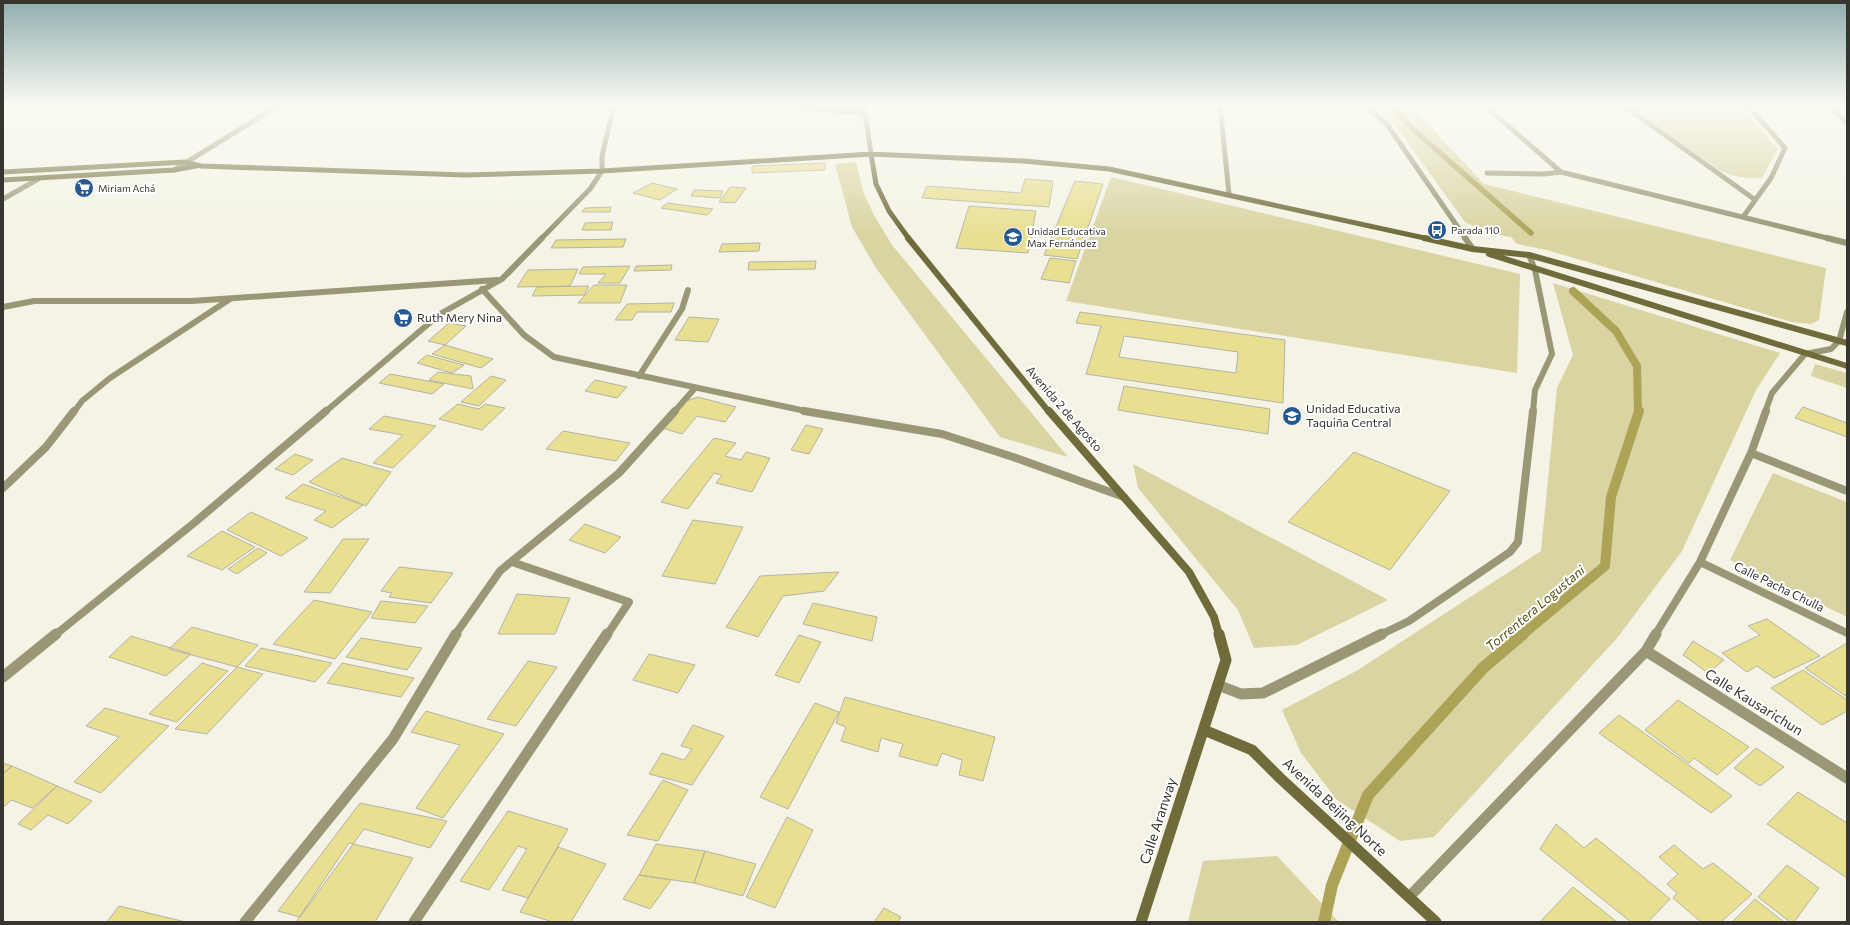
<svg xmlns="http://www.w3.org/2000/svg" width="1850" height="925" font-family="Commissioner,sans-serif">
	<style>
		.green { fill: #d9d4a1 }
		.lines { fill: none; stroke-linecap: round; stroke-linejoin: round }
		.stream-far3 { stroke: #ada357; stroke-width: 5.5 }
		.stream-far2 { stroke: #ada357; stroke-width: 8 }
		.stream-far1 { stroke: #ada357; stroke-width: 10 }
		.stream { stroke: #ada357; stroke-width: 12 }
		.building { fill: #e9df91; stroke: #b4b3a6; fill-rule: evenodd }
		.lane-far3 { stroke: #9a9777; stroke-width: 5 }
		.lane-far2 { stroke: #9a9777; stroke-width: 6 }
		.lane-far1 { stroke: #9a9777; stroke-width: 8 }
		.lane { stroke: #9a9777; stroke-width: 11 }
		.street-far3 { stroke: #9a9777; stroke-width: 5 }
		.street-far2 { stroke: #9a9777; stroke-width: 6 }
		.street-far1 { stroke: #9a9777; stroke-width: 8 }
		.street { stroke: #9a9777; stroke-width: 11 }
		.secondary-far3 { stroke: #706b3b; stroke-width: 5 }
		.secondary-far2 { stroke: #706b3b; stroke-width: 6 }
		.secondary-far1 { stroke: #706b3b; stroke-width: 8 }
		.secondary { stroke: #706b3b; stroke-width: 11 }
		.labels { text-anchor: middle; stroke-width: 4; stroke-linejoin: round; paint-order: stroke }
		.far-poi-label { font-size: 10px; fill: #363530; stroke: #fff; text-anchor: start }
		.poi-label { font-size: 12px; fill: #363530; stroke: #fff; text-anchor: start }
		.street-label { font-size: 12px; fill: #363530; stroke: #fff }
		.water-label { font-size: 13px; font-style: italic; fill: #564f14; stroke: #fff }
		.near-street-label { font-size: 14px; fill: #363530; stroke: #fff }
	</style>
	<rect width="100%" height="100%" fill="#f4f3e5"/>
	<path class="green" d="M1373 105H1410L1484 184 1826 268 1819 320 1811 324 1792 322 1547 250 1517 244 1511 237 1488 233 1465 222 1395 125Z
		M1628 105H1740L1778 149 1762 178C1748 179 1735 177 1722 172Z
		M856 162 864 194 875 217 892 245 1068 457 1000 437 876 268 852 227 835 164Z
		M1111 177 1520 274 1517 373 1066 301Z
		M1553 283 1780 353 1756 390 1682 551 1618 637 1434 837 1400 841 1337 800 1301 753 1282 710 1358 670 1541 551 1557 388 1573 355Z
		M1815 364 1847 373V388L1811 376Z
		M1133 464 1388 600 1297 645 1254 648 1238 610 1138 488Z
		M1773 473 1847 502V617L1730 560Z
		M1277 856 1339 922H1188L1203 861Z"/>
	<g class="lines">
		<path class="stream-far3" d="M1391 105 1414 130 1531 233"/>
		<path class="stream-far2" d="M1573 291 1616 331 1637 366 1638 412"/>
		<path class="stream-far1" d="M1522 635 1605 566 1611 497 1639 411"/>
		<path class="stream" d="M1324 922 1332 885 1368 795 1483 668 1523 634"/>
	</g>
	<path class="building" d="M825 163V170L752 173V166Z
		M1025 179 1053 181 1049 207 922 198 927 186 1021 193Z
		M1075 181 1103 184 1077 259 1044 255Z
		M652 183 677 189 660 200 633 193Z
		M730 187 746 188 735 203 719 202Z
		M694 190 723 191 720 198 691 196Z
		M667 203 713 209 707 215 661 208Z
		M969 206 1036 211 1028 253 956 248Z
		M611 207 610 212H582L585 208Z
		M613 222 611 230H582L585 223Z
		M626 239 623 247 551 248 556 240Z
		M760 243 759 251 719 252 722 244Z
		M1050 258 1076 261 1069 283 1041 279Z
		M816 261 815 269 748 270 749 262Z
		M672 265 671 270 634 271 636 266Z
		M630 266 620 283H598L606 274H579L583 267Z
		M578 269 570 286 517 287 528 270Z
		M594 285H627L620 303H578Z
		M589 286 584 295 532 296 537 287Z
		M674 303 671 312H637L632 320H615L627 304Z
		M1080 312 1285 340 1283 403 1086 374 1101 326 1076 323ZM1124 336 1238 352 1236 373 1119 357Z
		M689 317 719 319 708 342 675 340Z
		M449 323 466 326 445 345 428 341Z
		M445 345 493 359 481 368 432 354Z
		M427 355 464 365 452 373 417 363Z
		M438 372 471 376 473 389 429 380Z
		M390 374 444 384 432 394 379 383Z
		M491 376 506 380 479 406 461 402Z
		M595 380 627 387 617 398 585 391Z
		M1124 386 1270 409 1268 434 1118 410Z
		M698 397 736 407 725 422 697 416 682 434 662 428 686 401Z
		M458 404 479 409 485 404 505 408 482 430 439 419Z
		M1803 407 1847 423V437L1795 418Z
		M384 416 436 426 393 468 373 463 403 435 369 429Z
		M806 425 823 429 809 454 791 450Z
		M563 431 630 443 616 461 546 449Z
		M714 438 736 443 725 456 741 460 746 452 770 458 752 492 716 483 722 475 714 473 688 509 661 502Z
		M1354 452 1450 491 1390 570 1288 522Z
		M295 454 313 460 293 475 275 469Z
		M342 458 391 472 366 506 309 482Z
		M303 484 363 505 332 528 314 520 326 511 285 498Z
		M251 512 308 538 281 556 227 530Z
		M693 520 743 527 715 584 662 576Z
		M585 524 621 537 605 553 569 540Z
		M222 531 255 547 222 570 187 556Z
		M343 539H369L330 593 304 592Z
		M258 548 267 553 237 574 228 569Z
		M399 567 453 573 431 603 389 597 392 593 381 591Z
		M839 572 824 591 783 596 758 637 726 627 760 576Z
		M517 594 570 598 555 634H498Z
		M314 600 372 612 335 659 273 644Z
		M381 601 428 606 415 623 371 618Z
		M813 603 877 617 872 641 803 624Z
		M1767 619 1820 656 1774 678 1757 666 1747 672 1722 653 1760 635 1748 626Z
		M192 627 258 645 237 667 169 649Z
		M799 635 821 642 799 683 775 675Z
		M131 636 191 654 166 676 109 657Z
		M361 638 422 648 407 670 346 657Z
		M1693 641 1724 660 1708 673 1683 655Z
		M1847 643V697L1805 668Z
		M261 648 332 663 315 682 245 666Z
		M649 654 695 665 678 693 633 680Z
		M528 661 557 667 516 726 487 719Z
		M202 663 228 671 177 722 149 714Z
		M342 663 414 678 401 697 327 683Z
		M237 667 263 674 207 734 175 729Z
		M1803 670 1847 700V711L1822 725 1771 688Z
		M845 697 995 737 983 781 959 775 962 760 942 753 937 766 899 756 903 744 881 738 878 752 841 741 846 727 836 723Z
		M1678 700 1749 747 1717 775 1694 758 1689 763 1645 730Z
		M815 703 839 712 788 809 760 797Z
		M105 708 169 726 101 793 74 782 119 737 86 726Z
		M426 711 504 734 443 818 416 808 460 745 411 732Z
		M1619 715 1732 796 1711 813 1599 733Z
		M693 725 724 736 692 785 649 774 662 753 684 760 692 749 681 746Z
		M1756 748 1784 767 1760 786 1734 768Z
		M3 763 12 766 3 774Z
		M12 766 57 786 32 808 11 800 3 808V774Z
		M663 780 688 790 658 841 627 835Z
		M57 786 92 801 68 824 48 815 31 830 18 824Z
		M1798 792 1847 823V878L1767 824Z
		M360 803 447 821 430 848 364 829 300 917 278 911Z
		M508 811 568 829 528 898 502 890 527 849 518 846 489 890 460 881Z
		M787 817 813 830 775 908 746 897Z
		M1556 824 1584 848 1596 838 1670 899 1648 922H1631L1540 849Z
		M349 843 413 858 375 922H296Z
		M656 844 705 851 694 883 639 875Z
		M1674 845 1703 869 1713 863 1752 894 1721 922H1701L1673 898 1677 893 1667 884 1678 874 1659 857Z
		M558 847 606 864 571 922H553L520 912Z
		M705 851 756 864 743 896 694 883Z
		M1787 865 1819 888 1794 922H1790L1758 897Z
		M639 875 671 880 650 909 623 899Z
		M1573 887 1617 922H1540Z
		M1755 899 1784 922H1732Z
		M119 906 186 922H107Z
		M884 908 901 917 898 922H874Z"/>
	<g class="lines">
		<path class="lane-far3" d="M1487 173 1544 174 1561 172"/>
		<path class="lane-far2" d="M639 376 682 309 688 290
			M674 412 695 388"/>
		<path class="lane-far1" d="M512 562 629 602 607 635
			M455 635 500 571 619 473 675 411"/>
		<path class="lane" d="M245 922 393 739 456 634
			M414 922 607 634"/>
		<path class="street-far3" d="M771 105 865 113
			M864 105 871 154
			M1220 105 1229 194
			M1364 105 1386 123 1466 239
			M1484 105 1561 172 1831 239
			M1623 105 1754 199
			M1829 105 1847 123
			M174 170 279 105
			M3 199 40 178
			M1743 217 1771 178 1785 148 1747 105
			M541 239 590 189 602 171V156L614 105"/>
		<path class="street-far2" d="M1465 238 1473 249
			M1827 238 1847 243
			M1529 255 1535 270 1552 354 1535 390 1533 412
			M482 289 524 335 554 357 810 412
			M3 307 34 301H192L497 280
			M74 412 82 401 110 378 230 299
			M325 412 440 314 502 279 542 238
			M1765 412 1772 393 1805 354 1831 349 1839 341 1847 312"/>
		<path class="street-far1" d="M804 411 942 434 1013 457 1124 497
			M1751 453 1847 491
			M3 488 46 447 74 411
			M1700 562 1847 633
			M55 635 194 523 326 411
			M1380 635 1409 621 1510 552 1518 542 1533 411
			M1655 635 1700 562 1751 453 1766 411"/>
		<path class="street" d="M1646 651 1847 778
			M3 677 56 634
			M1218 685 1241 694 1263 693 1382 634
			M1409 897 1646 651 1656 634"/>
		<path class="secondary-far3" d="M871 154 876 184 889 211 909 239
			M3 172 185 162 201 166 465 175 602 171 871 154 1024 161 1109 169 1429 239
			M3 180 174 170 196 166"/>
		<path class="secondary-far2" d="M908 238 1049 412
			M1424 238 1473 249 1529 255 1847 343
			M1489 254 1847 366"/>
		<path class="secondary-far1" d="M1049 411 1189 572 1214 617 1219 635"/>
		<path class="secondary" d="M1204 730 1252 750 1280 778 1436 922
			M1141 922 1226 660 1219 634"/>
	</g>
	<linearGradient id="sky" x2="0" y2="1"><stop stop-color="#90adae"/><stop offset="0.45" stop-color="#fafaf3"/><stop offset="1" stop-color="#fafaf3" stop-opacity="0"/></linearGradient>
	<rect width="1850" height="235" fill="url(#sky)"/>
	<defs>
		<symbol id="supermarket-disc" viewBox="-11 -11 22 22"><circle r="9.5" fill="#245991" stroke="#fff"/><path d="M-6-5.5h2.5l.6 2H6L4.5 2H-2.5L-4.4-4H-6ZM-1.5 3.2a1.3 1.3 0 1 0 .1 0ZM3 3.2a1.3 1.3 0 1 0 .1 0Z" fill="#fff"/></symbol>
		<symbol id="bus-disc" viewBox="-11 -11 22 22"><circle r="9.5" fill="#245991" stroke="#fff"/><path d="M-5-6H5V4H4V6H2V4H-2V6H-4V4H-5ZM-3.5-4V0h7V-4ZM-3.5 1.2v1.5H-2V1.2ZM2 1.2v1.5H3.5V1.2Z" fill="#fff"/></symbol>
		<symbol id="school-disc" viewBox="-11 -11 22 22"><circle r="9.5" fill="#245991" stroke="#fff"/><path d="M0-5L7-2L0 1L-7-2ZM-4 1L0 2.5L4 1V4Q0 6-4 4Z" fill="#fff"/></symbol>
	</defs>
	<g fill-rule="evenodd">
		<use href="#supermarket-disc" x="73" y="177" width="22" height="22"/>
		<use href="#bus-disc" x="1426" y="219" width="22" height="22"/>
		<use href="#school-disc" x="1002" y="226" width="22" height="22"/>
		<use href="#supermarket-disc" x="392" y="307" width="22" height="22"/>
		<use href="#school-disc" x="1281" y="405" width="22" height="22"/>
	</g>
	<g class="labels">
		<g class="far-poi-label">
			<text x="98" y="192">Miriam Achá</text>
			<text x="1451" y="234">Parada 110</text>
			<text x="1027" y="235">Unidad Educativa<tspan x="1027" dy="12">Max Fernández</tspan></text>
		</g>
		<g class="poi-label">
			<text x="417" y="322">Ruth Mery Nina</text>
			<text x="1306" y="413">Unidad Educativa<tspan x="1306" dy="14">Taquiña Central</tspan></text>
		</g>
		<g class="street-label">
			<text transform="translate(1064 409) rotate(49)" y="4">Avenida 2 de Agosto</text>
			<text transform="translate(1779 587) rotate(26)" y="4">Calle Pacha Chulla</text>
		</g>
		<g class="water-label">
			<text transform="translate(1535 608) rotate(-40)" y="5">Torrentera Logustani</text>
		</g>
		<g class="near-street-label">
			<text transform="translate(1754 702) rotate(32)" y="5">Calle Kausarichun</text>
			<text transform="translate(1335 807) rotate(43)" y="5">Avenida Beijing Norte</text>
			<text transform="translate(1158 821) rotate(-72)" y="5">Calle Aranway</text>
		</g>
	</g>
	<rect width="1850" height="925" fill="none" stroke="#363530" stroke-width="8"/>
</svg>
